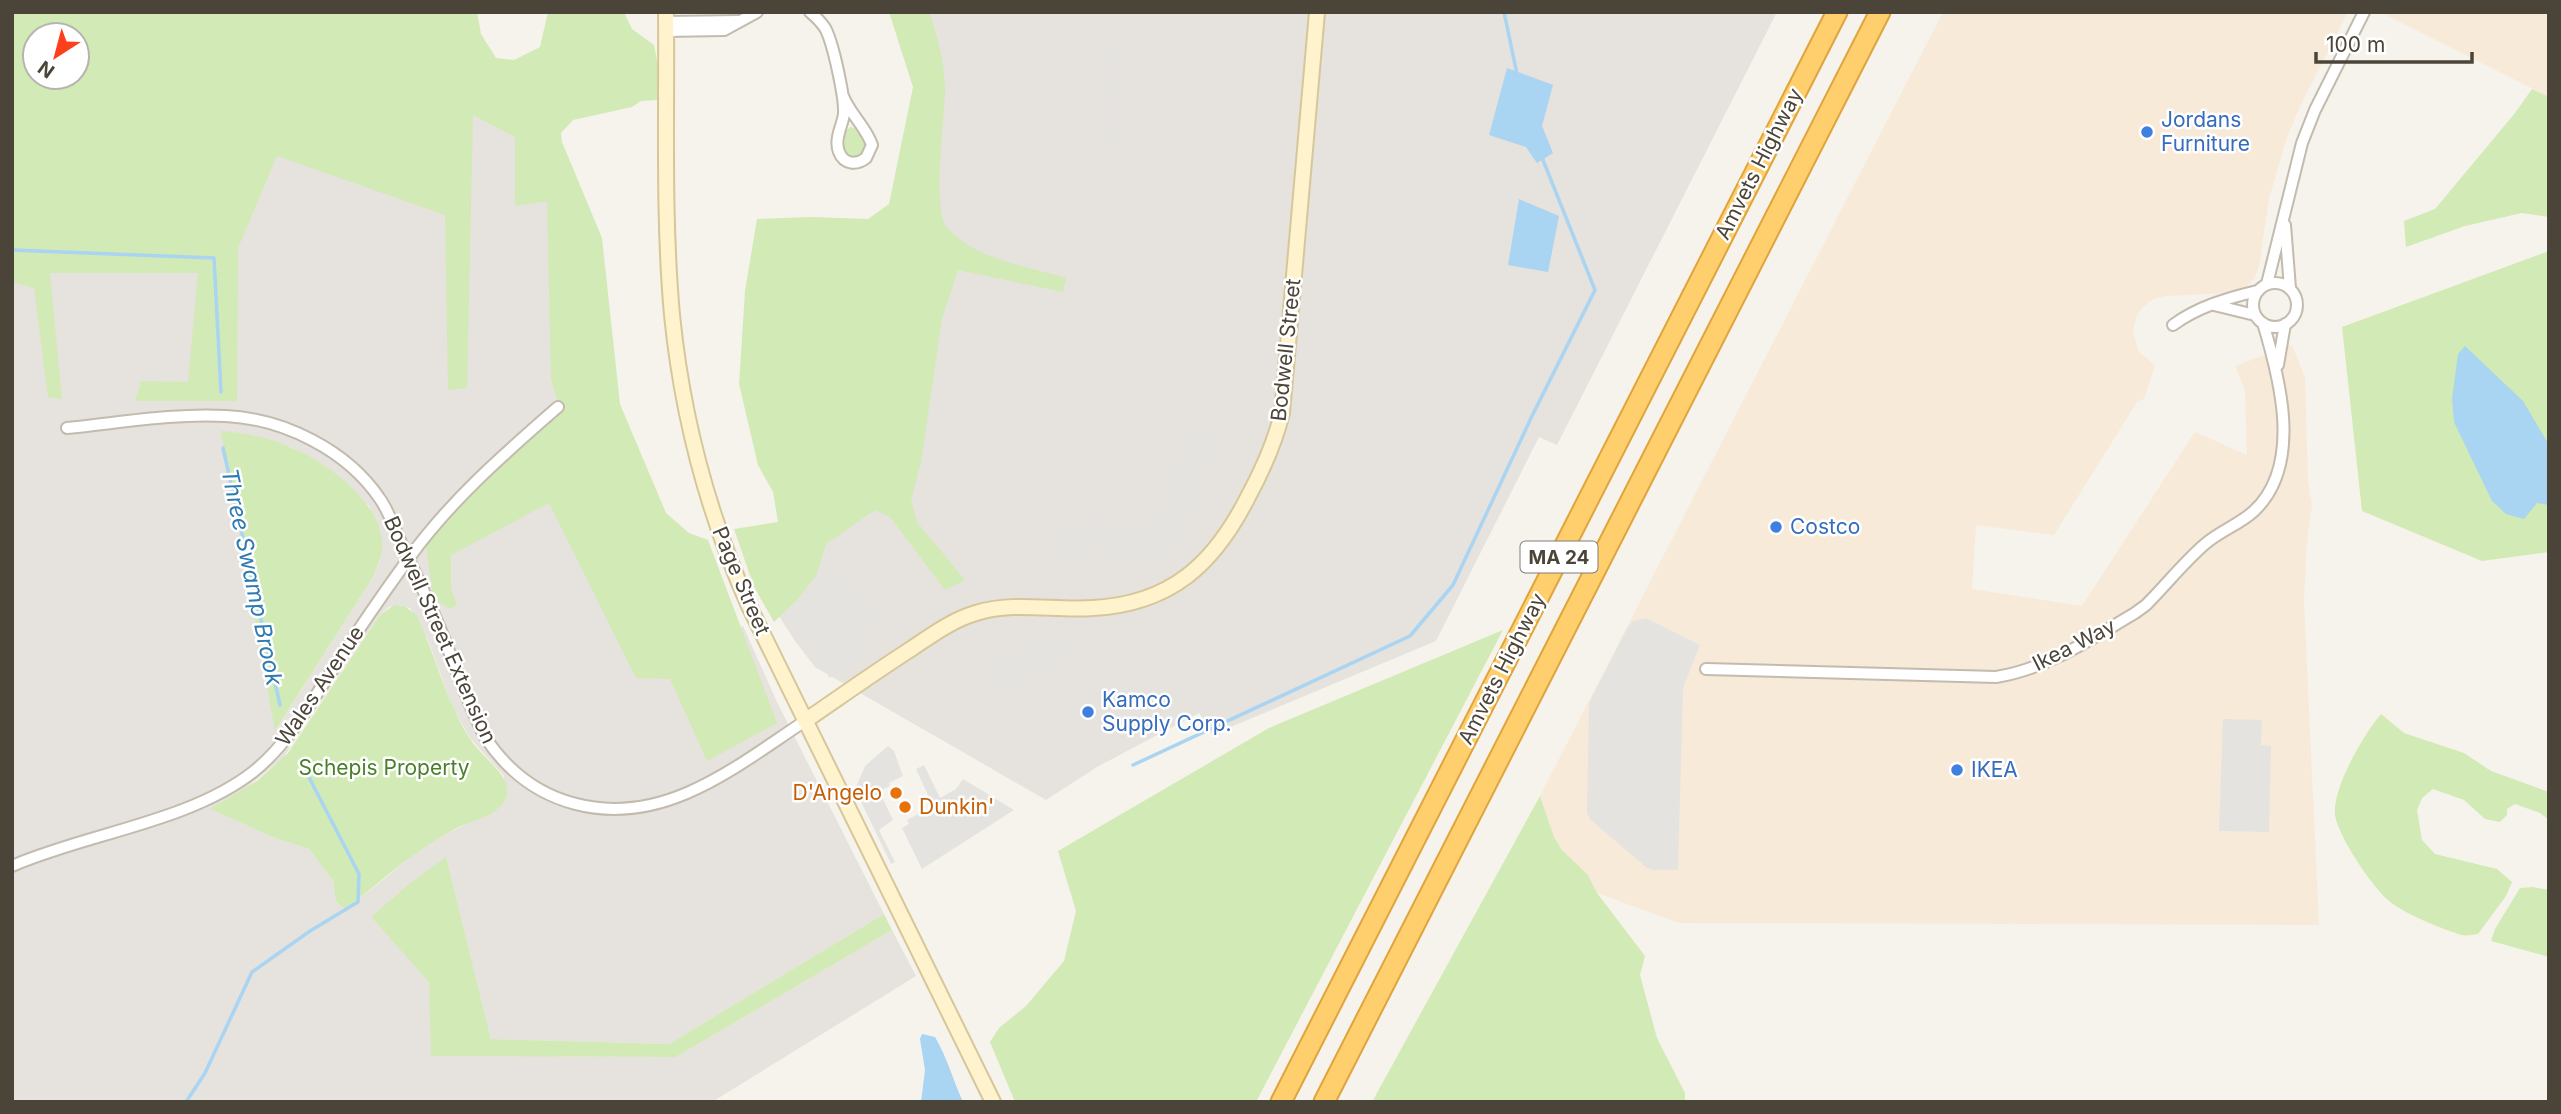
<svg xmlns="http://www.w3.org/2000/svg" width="2561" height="1114" font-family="Inter,sans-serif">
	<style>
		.commercial { fill: #f7ead8 }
		.industrial { fill: #e6e2dd; fill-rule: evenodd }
		.green { fill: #d2eab5; fill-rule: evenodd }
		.parking { fill: #e5e3e0 }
		.water { fill: #a9d4f2 }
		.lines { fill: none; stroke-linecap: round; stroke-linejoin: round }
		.stream { stroke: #a9d4f2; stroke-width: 3.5 }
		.street-casing { stroke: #c2bbae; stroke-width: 14 }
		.secondary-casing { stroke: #d6c79b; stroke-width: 18 }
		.highway-casing { stroke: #e0a43c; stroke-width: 23 }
		.street { stroke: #fff; stroke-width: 10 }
		.secondary { stroke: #fff3cd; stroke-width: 14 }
		.highway { stroke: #ffcf6e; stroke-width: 19 }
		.shop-dot { fill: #3f7fe0; stroke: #fff; stroke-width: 2.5 }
		.food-dot { fill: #e8710a; stroke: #fff; stroke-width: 2.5 }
		.labels { text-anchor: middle; stroke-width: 5; stroke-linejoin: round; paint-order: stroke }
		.shield { fill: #fff; stroke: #817c74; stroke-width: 2 }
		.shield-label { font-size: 19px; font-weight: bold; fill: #4b4439 }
		.shop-label { font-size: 21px; fill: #366cbe; stroke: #fff; text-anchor: start }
		.street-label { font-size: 21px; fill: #4b4439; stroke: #fff }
		.park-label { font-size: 21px; fill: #4a7f2a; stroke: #fff }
		.food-label { font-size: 21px; fill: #c56008; stroke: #fff; text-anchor: end }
		.water-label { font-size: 23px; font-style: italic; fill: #2e7ab2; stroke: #fff }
	</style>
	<rect width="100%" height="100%" fill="#f6f3ec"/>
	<path class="commercial" d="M1943 12H2348L2302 102 2286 140 2269 199 2259 266 2255 277 2243 290 2231 293 2165 296 2154 299 2144 306 2137 315 2133 332 2139 352 2155 365 2144 399 2137 402 2054 535 1976 525 1972 589 2082 606 2195 432 2247 455 2245 390 2235 366 2292 345 2305 378 2308 483 2312 505 2307 541 2304 601 2319 925 1679 923 1597 893 1588 875 1562 850 1554 837 1540 796Z
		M2380 12H2549V97Z"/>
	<path class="industrial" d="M889 12H1777L1557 445 1539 437 1436 641 1233 726 1214 738 1199 713 1097 767 1046 800 815 667 795 641 768 599 837 491 919 88Z
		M408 90 524 91 557 180 659 666 743 626 777 702 884 914 669 1044 491 1039 446 858 371 917 430 982 431 1055 676 1057 892 930 916 976 712 1102H12V230L251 114ZM252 435 291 447 328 469 369 506 381 533 380 561 373 577 276 730 255 612ZM400 605 410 608 428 640 453 708 470 738 504 776 499 808 444 835 413 855 346 910 336 902 333 881 309 849 275 838 211 809 246 788 283 758 380 615 389 607Z"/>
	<path class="green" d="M12 12H477L481 34 496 58 514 60 540 47 548 12H624L632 29 654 45 659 71 658 100 641 101 632 107 573 120 561 133 562 142 602 238 620 404 666 513 689 533 708 540 777 723 707 761 670 679 636 678 549 503 451 555V590L457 605 450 609 433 598 426 544 557 400 551 379 547 201 515 206V137L473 115 467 388 448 390 445 215 277 156 238 248 237 401H135L141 381 188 382 198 273H50L62 399 48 397 34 288 12 282ZM35 35H77V77H35Z
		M889 12H929C937 34 944 62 945 86 946 115 930 209 948 229 976 259 1028 267 1066 278L1063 292 958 270 942 319 921 462 911 500 917 522 965 580 945 590 890 517 875 510 826 544 816 576 797 600 774 622 754 587 734 529 778 522 773 492 758 465 739 384 745 291 757 219 811 217 868 219 889 204 913 87Z
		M2532 89 2549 97V217L2522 213 2465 226 2406 247 2404 221 2435 209 2515 113Z
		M850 127C859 128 866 139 866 148L858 157 849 156 844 149 845 132Z
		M2549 251V552L2482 561 2362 511 2342 327Z
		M221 431C244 433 268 437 290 447 326 462 383 502 382 546 382 557 377 567 373 577L275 731Z
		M394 605 405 606 417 616C436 656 448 708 473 743 483 757 510 776 507 793 504 815 473 820 457 828 415 850 381 880 346 910L336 902 333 881 309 849 275 838 210 809 257 781 288 753 380 615Z
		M1503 630 1256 1102H1015L990 1042 999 1028 1026 1006 1064 961 1076 911 1058 851 1269 728Z
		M2381 714 2404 733 2464 753 2491 771 2549 792V820L2540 813 2515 804 2507 809V815L2500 822 2485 819 2464 800 2433 789 2422 798 2417 810 2422 840 2435 854 2497 869 2512 882 2506 896 2478 934C2472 935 2467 936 2462 935 2444 930 2403 913 2389 901 2372 887 2338 836 2335 815 2332 788 2364 734 2381 714Z
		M1540 796 1554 837 1562 850 1588 875 1597 893 1645 956 1640 975 1657 1038 1685 1093V1102H1372Z
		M446 857 491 1039 669 1044 884 914 892 930 676 1057 431 1056 429 982 371 917 413 881Z
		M2533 887 2549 890V957L2491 941 2495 929 2520 888Z"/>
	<path class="parking" d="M1109 49 1121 50 1107 199 1100 198 1111 59 1108 55Z
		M1191 425 1221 437 1199 497 1179 543 1156 556 1142 558 1141 548 1135 547 1133 557 1082 550 1078 566 1054 563 1067 521 1088 527 1091 518 1138 527 1137 536 1150 534 1160 530 1162 526 1155 523Z
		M837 569 880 624 866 634 865 645 870 652 830 678 785 616 799 606 805 595Z
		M1646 618 1700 645 1683 688 1678 870H1653L1647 868 1591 820 1587 813 1589 703 1628 627 1633 621Z
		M1058 627 1073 654 999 695 984 668Z
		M2223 719 2262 720 2261 745 2271 746 2269 832 2219 831Z
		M888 746 894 751 903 776 889 783 890 786 879 791 893 820 879 830 895 862 891 864 855 789 865 766Z
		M924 765 940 798 956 789 963 779 1014 810 922 869 902 828 909 824 907 820 933 806 916 769Z"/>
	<path class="water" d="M1507 68 1553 85 1542 126 1553 153 1537 163 1526 147 1489 135Z
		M1519 199 1559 216 1548 272 1508 265Z
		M2465 346 2523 401 2549 445V505L2537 503 2524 519 2506 514 2492 501 2454 422 2452 399 2458 354Z
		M922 1034 935 1037C947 1057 953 1080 963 1102H921L925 1070 920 1039Z"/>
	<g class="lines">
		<path class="stream" d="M1504 12 1517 74
			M12 250 214 258 221 392
			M223 448 280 705
			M1133 765 1410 636 1453 585 1532 416 1595 290 1541 155
			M186 1102 205 1073 252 972 310 931 358 902 359 874 301 762"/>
		<defs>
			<path id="street" d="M810 12C816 17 821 22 825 28 833 42 845 98 844 114 842 127 834 139 839 152 844 165 857 165 866 158L872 145C866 127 850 114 843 96
				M666 22 738 21
				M666 31 724 30 757 12
				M2285 225 2290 288
				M2253 305a22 22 0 1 1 44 0a22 22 0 1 1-44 0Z
				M2267 284 2302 143 2315 110 2364 12
				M2214 305 2255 315
				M2173 325C2197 307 2228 298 2257 291
				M2278 365 2285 324
				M67 428C119 423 173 413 226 416 284 419 347 450 380 499 390 513 395 531 403 547 414 571 426 595 436 619 453 658 465 699 485 737 531 807 610 826 687 793 729 775 767 746 805 721
				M1706 669 1996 677C2047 669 2091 639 2135 613L2146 605C2166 585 2184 562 2205 544 2220 531 2240 524 2254 511 2303 465 2280 379 2263 323
				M12 866C88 833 189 822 253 772 287 745 308 707 331 672 356 633 382 595 409 558 451 500 504 454 558 407"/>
			<path id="secondary" d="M666 12C667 113 663 215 672 315 682 415 708 514 749 606L993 1102
				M805 721C840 697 875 672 911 649 932 635 952 620 976 613 1014 601 1054 611 1093 608 1171 604 1214 564 1248 497 1263 469 1275 443 1282 413L1317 12"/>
			<path id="highway" d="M1281 1102 1837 12
				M1324 1102 1880 12"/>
		</defs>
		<use href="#street" class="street-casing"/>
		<use href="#secondary" class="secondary-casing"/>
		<use href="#highway" class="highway-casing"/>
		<use href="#street" class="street"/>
		<use href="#secondary" class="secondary"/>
		<use href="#highway" class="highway"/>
	</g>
	<g class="shop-dot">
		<circle cx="2147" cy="132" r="7"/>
		<circle cx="1776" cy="527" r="7"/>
		<circle cx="1088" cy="712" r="7"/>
		<circle cx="1957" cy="770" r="7"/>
	</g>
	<g class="food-dot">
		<circle cx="896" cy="793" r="7"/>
		<circle cx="905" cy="807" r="7"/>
	</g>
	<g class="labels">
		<rect class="shield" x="1520.5" y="541.5" width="77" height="31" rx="5"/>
		<g class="shield-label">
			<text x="1559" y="564">MA 24</text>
		</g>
		<g class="shop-label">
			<text x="2161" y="127">Jordans<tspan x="2161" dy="24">Furniture</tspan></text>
			<text x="1790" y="534">Costco</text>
			<text x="1102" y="707">Kamco<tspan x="1102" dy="24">Supply Corp.</tspan></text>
			<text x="1971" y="777">IKEA</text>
		</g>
		<g class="street-label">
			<text transform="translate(1759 164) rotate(-63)" y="7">Amvets Highway</text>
			<text transform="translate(1286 350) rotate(-84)" y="7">Bodwell Street</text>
			<text transform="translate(741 581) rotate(67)" y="7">Page Street</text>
			<text transform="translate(440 630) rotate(66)" y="7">Bodwell Street Extension</text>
			<text transform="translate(2074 645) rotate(-27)" y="7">Ikea Way</text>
			<text transform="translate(1502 669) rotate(-63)" y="7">Amvets Highway</text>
			<text transform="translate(320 686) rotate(-56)" y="7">Wales Avenue</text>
		</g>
		<g class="park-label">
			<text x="384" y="775">Schepis Property</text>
		</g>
		<g class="food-label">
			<text x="882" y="800">D'Angelo</text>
			<text x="919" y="814" text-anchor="start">Dunkin'</text>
		</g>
		<g class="water-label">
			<text transform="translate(252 577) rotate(78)" y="8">Three Swamp Brook</text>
		</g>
	</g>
	<rect width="2561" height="1114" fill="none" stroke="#4b4439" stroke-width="28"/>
	<g transform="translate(56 56) rotate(216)"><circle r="33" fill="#ffffff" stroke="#b7b4b0" stroke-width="2"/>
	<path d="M0-5L12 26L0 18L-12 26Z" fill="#fc3f1d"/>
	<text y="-10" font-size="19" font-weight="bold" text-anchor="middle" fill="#4b4439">N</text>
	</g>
	<path d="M2316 52v10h156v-10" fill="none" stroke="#4b4439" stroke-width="3.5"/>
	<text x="2326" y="52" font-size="21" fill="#4b4439" stroke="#ffffff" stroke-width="5" paint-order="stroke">100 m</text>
</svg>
